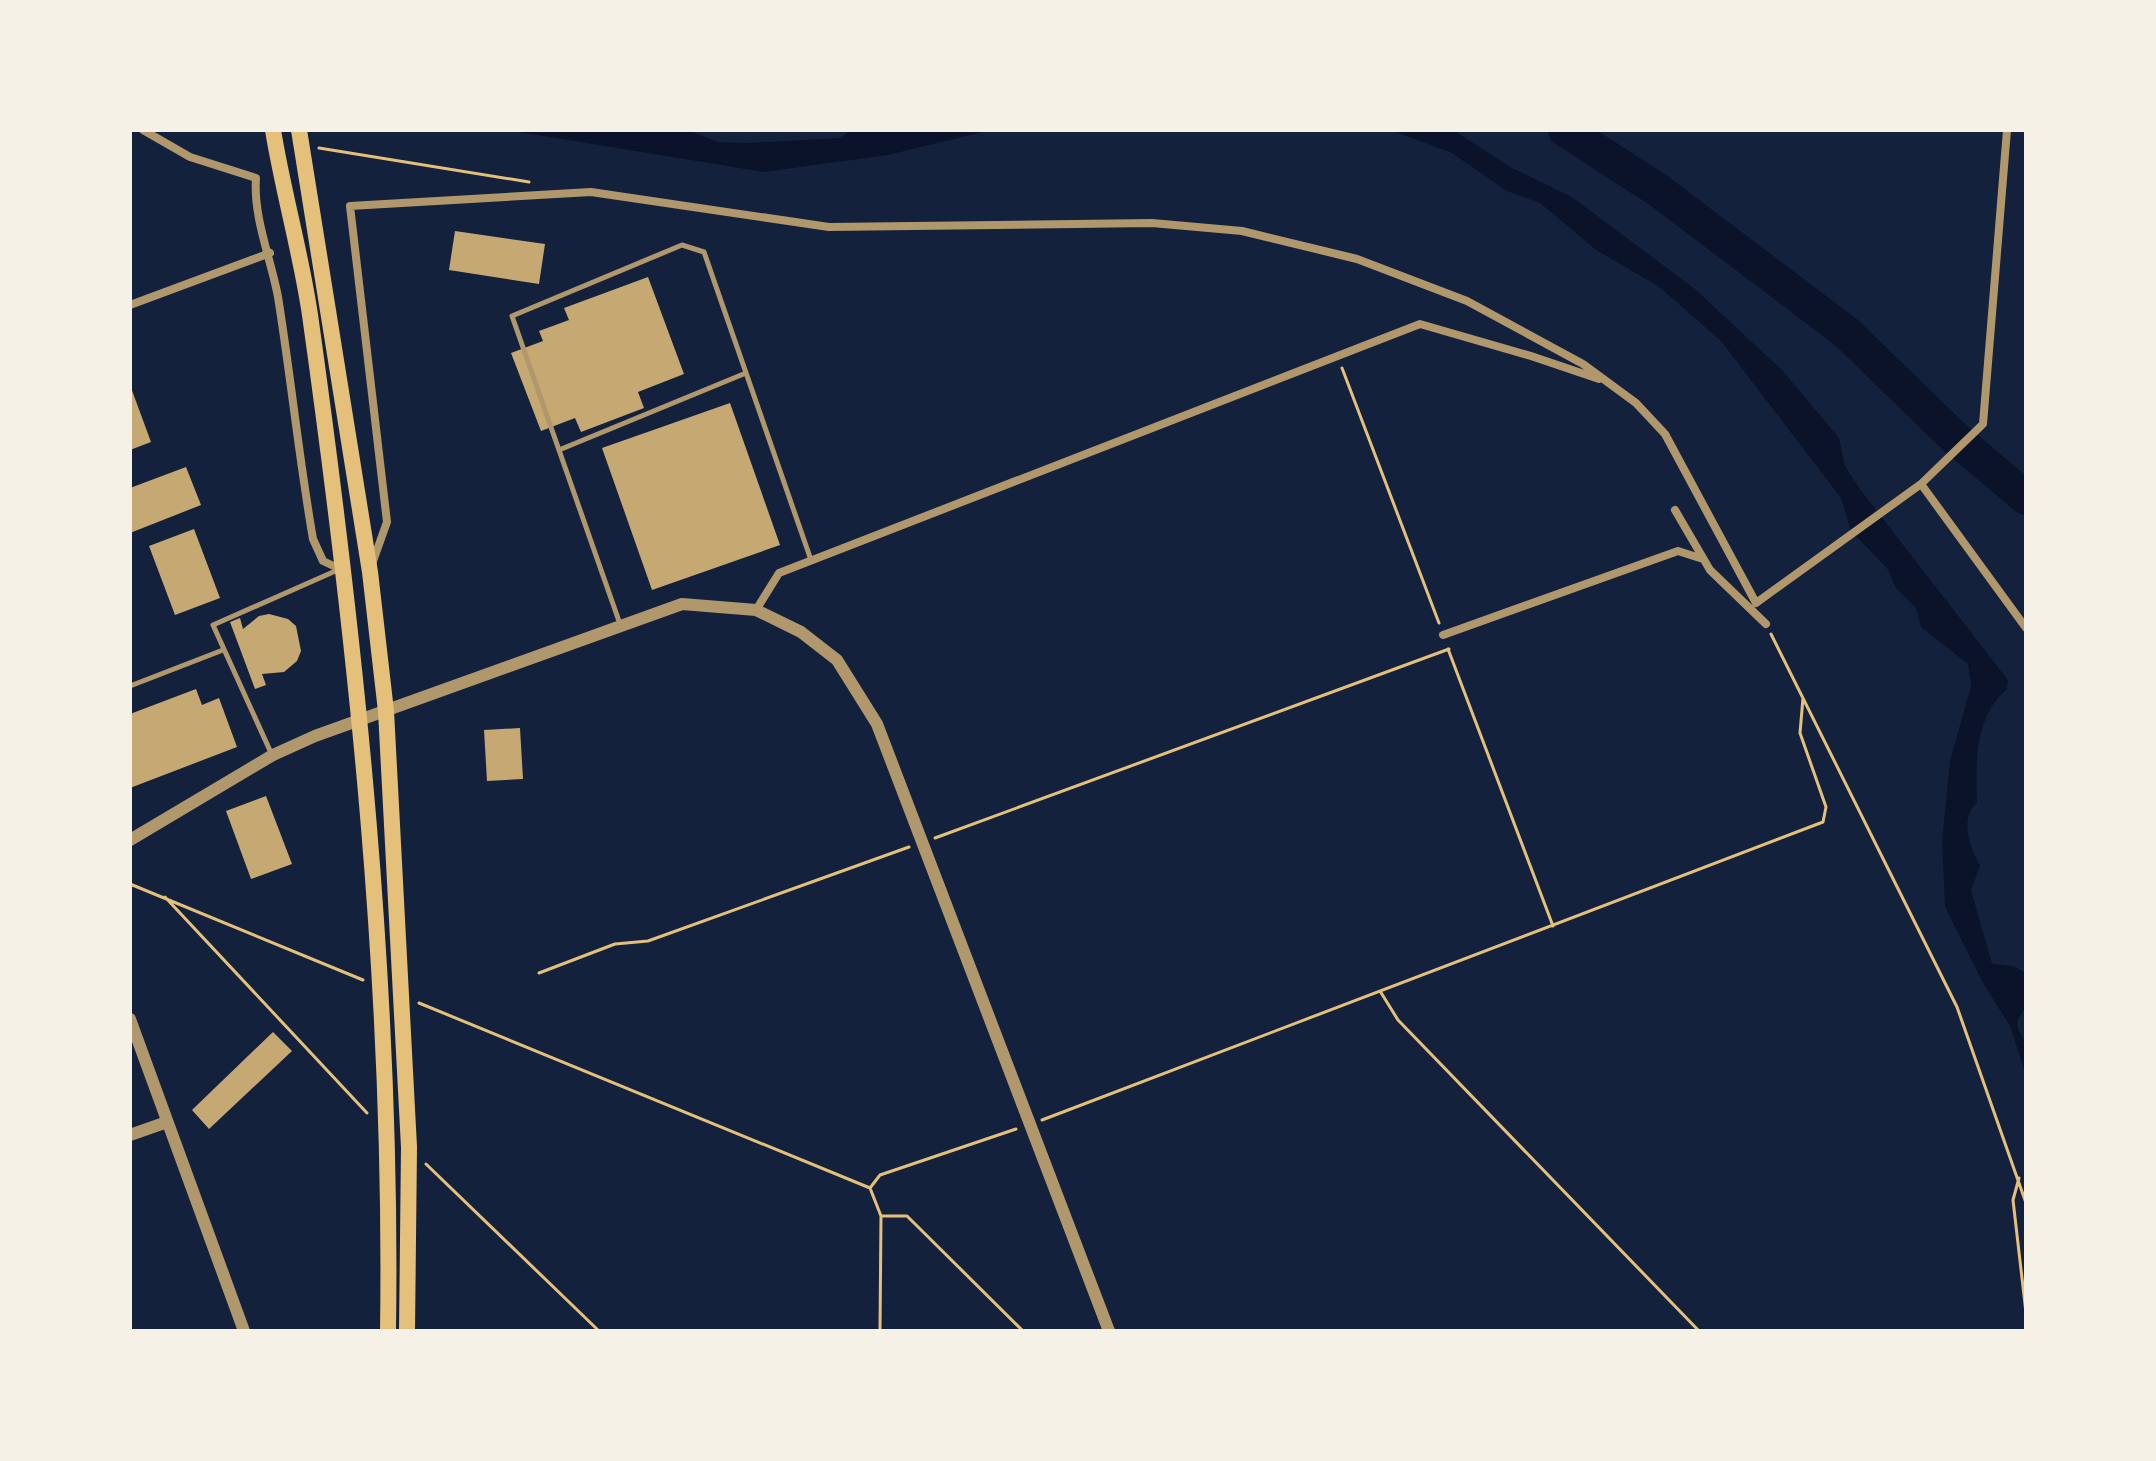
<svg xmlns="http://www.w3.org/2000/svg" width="2156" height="1461" font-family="'Work Sans',sans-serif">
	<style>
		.water { fill: #0b132b }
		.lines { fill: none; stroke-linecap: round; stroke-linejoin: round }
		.river { stroke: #0b132b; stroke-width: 34 }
		.building { fill: #c6a872 }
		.path { stroke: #e5c07b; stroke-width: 3 }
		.service { stroke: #b1986c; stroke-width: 5 }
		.minor { stroke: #b1986c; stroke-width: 8 }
		.tertiary { stroke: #b1986c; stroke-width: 12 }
		.trunk { stroke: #e5c07b; stroke-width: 16 }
	</style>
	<rect width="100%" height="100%" fill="#14213d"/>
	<path class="water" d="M506 130H688L718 142 747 143 840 138 851 130H991L888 155 764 172Z
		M1390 130H1453L1512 168 1572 197 1695 289 1782 370 1839 438 1845 466 1859 488 2008 680 2007 689C1974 718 1976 761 1977 802 1959 820 1970 846 1980 866L1971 890 1992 964 2013 966 2026 973V1007L2018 1019V1029L2026 1044V1076L2010 1026 1983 983 1945 907 1942 841 1950 761 1971 686 1968 664 1921 627 1916 608 1896 588 1887 568 1851 531 1841 498 1721 341 1658 286 1596 250 1540 203 1507 191 1452 153Z"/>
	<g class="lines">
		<path class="river" d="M1565 130 1658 190 1847 333 1954 437 2026 498"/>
	</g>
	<path class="building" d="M455 231 545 244 539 284 449 270Z
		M648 277 684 374 638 392 644 408 581 432 575 418 541 431 511 353 543 341 539 331 569 320 564 308Z
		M130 385 151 442 130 450Z
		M730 403 780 545 652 590 602 448Z
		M186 467 201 505 130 533V488Z
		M194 529 220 598 175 615 149 546Z
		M269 614 288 619 296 626 301 651 297 661 284 672 262 674 266 685 255 689 230 622 240 618 243 629 259 616Z
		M196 689 202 705 219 698 237 747 130 788V714Z
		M520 728 523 779 487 781 484 730Z
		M266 796 292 864 251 879 226 811Z
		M273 1032 292 1051 209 1129 192 1110Z"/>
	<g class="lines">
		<path class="path" d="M319 148 529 182
			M1342 368 1439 623
			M1771 634 1957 1007 2026 1203
			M1448 649 1553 926
			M935 838 1449 649
			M130 884 363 980
			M165 897 367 1113
			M539 973 615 944 648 941 909 847
			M1380 991 1398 1020 1699 1331
			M419 1003 870 1188 881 1216 880 1331
			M1042 1120 1823 822 1826 807 1800 733 1803 698
			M426 1164 599 1331
			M2019 1178 2013 1200 2026 1313
			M870 1188 880 1175 1016 1129
			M881 1216H907L1023 1331
			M2025 1331 2026 1330"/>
		<path class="service" d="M559 450 746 373
			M620 624 512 316 682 245 704 252 811 560
			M130 686 223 650
			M272 755 213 625 340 569"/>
		<path class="minor" d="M143 130 190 157 256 178C253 217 271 259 278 297 291 378 299 459 313 539L323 561 340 569
			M130 305 270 253
			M1921 484 2026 628
			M1675 510 1710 570 1766 624
			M372 564 387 522 350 206 591 192 829 227 1152 223 1242 231 1357 259 1467 301 1583 364 1636 403 1665 434 1756 603 1921 484 1983 424 2007 130
			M756 610 779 573 1420 324 1531 356 1599 379
			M1443 635 1678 551 1703 559"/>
		<path class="tertiary" d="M130 840 273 755 315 736 682 604 756 610 801 632 837 660 877 724 1109 1331
			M130 1019 244 1331
			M130 1135 167 1122"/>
		<path class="trunk" d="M273 130C283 192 301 253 310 315 357 651 393 991 388 1331
			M299 130 370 572 386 711 409 1147 407 1331"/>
	</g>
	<rect width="2156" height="1461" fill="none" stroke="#f6f1e7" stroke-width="264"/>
</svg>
